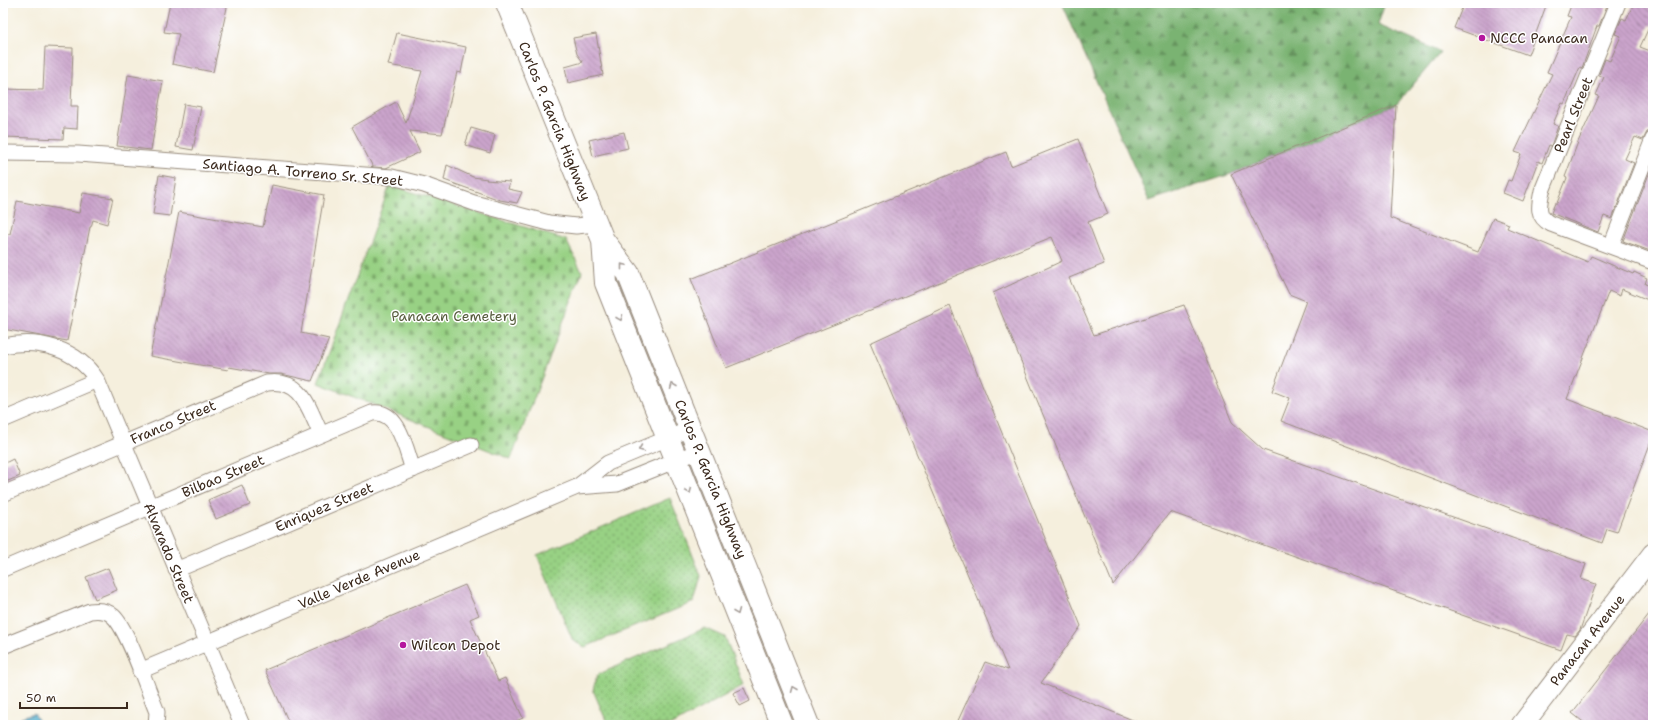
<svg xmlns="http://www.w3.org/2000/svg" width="1656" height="728" font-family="'Shantell Sans',sans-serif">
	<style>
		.grass { fill: url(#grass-dots); stroke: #6a7e51 }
		.forest { fill: url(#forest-firs); stroke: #5a6e48 }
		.cemetery { fill: url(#cemetery-stones); stroke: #6a7e51 }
		.water { fill: url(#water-waves); stroke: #446a74 }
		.building { fill: url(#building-back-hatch) }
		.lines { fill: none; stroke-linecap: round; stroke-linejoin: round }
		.street-casing { stroke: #988c7e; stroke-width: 17 }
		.secondary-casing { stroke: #988c7e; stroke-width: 23 }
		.highway-casing { stroke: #988c7e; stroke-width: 24 }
		.street { stroke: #fff; stroke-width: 15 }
		.secondary { stroke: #fff; stroke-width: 21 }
		.highway { stroke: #fff; stroke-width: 22 }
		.oneway { stroke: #a79f9a }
		.poi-dot { fill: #b5179e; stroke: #fff; stroke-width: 1.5 }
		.labels { text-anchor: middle; stroke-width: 3; stroke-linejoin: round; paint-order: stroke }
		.poi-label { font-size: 14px; fill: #3b2a1e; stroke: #fff; text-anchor: start }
		.street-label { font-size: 14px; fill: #3b2a1e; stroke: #fff }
		.park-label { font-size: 14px; fill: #575c3d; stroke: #fff }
	</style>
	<defs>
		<pattern id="grass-dots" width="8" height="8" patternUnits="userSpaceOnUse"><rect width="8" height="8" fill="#98d184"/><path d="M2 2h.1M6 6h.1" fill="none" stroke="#7daa6b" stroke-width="1.8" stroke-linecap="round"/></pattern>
		<pattern id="forest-firs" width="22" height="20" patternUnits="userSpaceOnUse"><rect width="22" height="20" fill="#7ab372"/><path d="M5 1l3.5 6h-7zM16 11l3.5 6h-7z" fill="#65925d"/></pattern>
		<pattern id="cemetery-stones" width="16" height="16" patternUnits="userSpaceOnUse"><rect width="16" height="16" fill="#98d184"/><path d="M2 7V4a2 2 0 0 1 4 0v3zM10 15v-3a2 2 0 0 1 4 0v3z" fill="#7daa6b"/></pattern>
		<pattern id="water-waves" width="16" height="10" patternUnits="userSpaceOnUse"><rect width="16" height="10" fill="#4dabcb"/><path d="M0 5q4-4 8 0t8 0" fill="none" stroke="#418ba4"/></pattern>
		<pattern id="building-back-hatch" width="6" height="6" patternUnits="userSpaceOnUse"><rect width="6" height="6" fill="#cba4cc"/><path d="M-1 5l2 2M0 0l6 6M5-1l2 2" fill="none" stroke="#a686a5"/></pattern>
	</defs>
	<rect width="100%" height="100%" fill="#fff"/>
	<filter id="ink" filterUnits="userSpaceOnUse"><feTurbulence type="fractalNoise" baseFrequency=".025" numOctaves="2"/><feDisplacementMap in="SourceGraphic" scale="8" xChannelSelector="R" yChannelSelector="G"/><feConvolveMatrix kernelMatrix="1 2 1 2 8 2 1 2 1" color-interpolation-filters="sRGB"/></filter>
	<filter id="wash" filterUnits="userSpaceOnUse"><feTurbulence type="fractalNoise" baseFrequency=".012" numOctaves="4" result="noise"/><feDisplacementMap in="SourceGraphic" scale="16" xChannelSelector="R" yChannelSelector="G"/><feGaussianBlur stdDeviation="0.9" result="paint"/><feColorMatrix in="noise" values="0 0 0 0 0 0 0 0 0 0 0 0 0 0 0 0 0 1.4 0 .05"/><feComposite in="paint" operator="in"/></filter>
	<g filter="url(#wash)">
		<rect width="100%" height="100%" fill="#f5efdd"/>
		<path class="grass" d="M670 498 701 576 694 602 585 647 573 641 537 555Z
			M705 628 725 637 744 685 672 725H608L593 690 597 675Z"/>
		<path class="forest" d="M1062 3H1385L1378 25 1441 52 1396 105 1231 174 1149 201Z"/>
		<path class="cemetery" d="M390 185 566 240 582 272 511 459 318 383Z"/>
		<path class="water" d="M34 713 41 725H13L22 722 21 717Z"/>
		<g id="blocks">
			<path class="building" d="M170 3H228L213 72 172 64 179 34 164 32Z
				M1464 3H1547L1528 55 1454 28Z
				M1572 3H1608L1599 26H1597L1582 68 1580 67 1564 104 1562 103 1553 124 1558 126 1551 146 1549 145 1542 163 1538 161 1523 201 1503 193 1508 180 1511 181 1521 154 1515 152 1522 137 1552 74 1547 72 1571 17 1567 16Z
				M1634 3H1653V26L1650 25 1640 47 1653 52V130L1647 132 1643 140 1635 137 1625 159 1634 163 1612 219 1604 216 1598 232 1551 213 1555 203H1557L1567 178 1565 177 1578 142 1599 96 1596 95 1604 77 1599 75 1605 59 1610 61 1621 36 1615 34 1622 18 1626 20Z
				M397 33 466 47 461 73 457 72 442 134 410 131 420 152 386 168 373 167 352 127 396 102 406 123 422 71 388 65Z
				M596 34 603 75 568 83 565 67 583 62 577 54 573 38Z
				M45 47 73 48 71 106H78L77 129 64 128 63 139 3 137V89L43 90Z
				M128 75 163 81 151 150 117 146Z
				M184 104 201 107 193 150 176 147Z
				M1396 105 1390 218 1478 252 1493 218 1509 224 1507 228 1588 262 1591 256 1633 274 1634 272 1647 278 1645 284 1653 287V302L1622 289 1620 296 1609 291 1567 399 1653 432V436L1617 532 1607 529 1602 543 1281 421 1290 398 1272 391 1306 301 1289 294 1231 174Z
				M471 128 495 135 490 153 465 145Z
				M624 132 628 148 593 156 589 140Z
				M1078 139 1108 214 1088 222 1104 264 1069 278 1094 335 1184 305 1232 422 1263 450 1586 564 1581 579 1596 584 1580 630 1575 636 1567 634 1561 650 1170 512 1113 585 993 293 1062 261 1052 237 726 368 691 279 1006 152 1011 166Z
				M447 165 473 177 487 179 486 180 510 182 508 189 522 192 517 203 500 200 444 180Z
				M1651 169 1653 170V252L1623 241Z
				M159 175 176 178 170 216 153 214Z
				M272 185 324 195 301 333 329 339 312 381 281 374H269L229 367 228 370 150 356 179 212 263 227Z
				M83 193 113 198 107 224 93 220 91 227H90L67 341 3 329V233L10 234 17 201 79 213Z
				M950 306 1081 626 1041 683 1145 725H956L985 662 1008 670 870 343Z
				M13 459 20 476 3 483V464Z
				M242 485 250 505 216 519 208 500Z
				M108 568 117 590 95 599 86 577Z
				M465 585 479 615 470 619 498 681 505 678 523 718 516 721 518 725H290L265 670Z
				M1653 609V725H1587L1572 713Z
				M744 688 750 701 740 706 733 693Z"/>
		</g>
	</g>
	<g filter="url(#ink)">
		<use href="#blocks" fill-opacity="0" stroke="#988c7e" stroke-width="1"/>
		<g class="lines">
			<defs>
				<path id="street" d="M1618 3 1542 191C1539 205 1536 217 1551 224L1653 262
					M3 153 78 154 392 177 424 185 474 203 549 223 576 226 596 224
					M1611 246 1653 139
					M3 346C39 338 77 349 97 380L242 725
					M3 420 97 380
					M577 487 617 484 699 451
					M3 494 267 383C303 378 308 408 321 434
					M3 569 372 413C399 409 406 450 413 470
					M176 570 471 445
					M3 646 90 611C98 610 107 610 113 616 128 629 148 691 157 712L156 725
					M140 671 577 487 608 463 690 429"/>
				<path id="secondary" d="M1522 725 1653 554"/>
				<path id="highway" d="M507 3 603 240 628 273 808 725
					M603 240 606 283 782 725"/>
			</defs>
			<use href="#street" class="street-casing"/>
			<use href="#secondary" class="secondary-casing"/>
			<use href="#highway" class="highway-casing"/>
			<use href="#street" class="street"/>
			<use href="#secondary" class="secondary"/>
			<use href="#highway" class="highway"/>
		</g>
		<defs><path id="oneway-chevron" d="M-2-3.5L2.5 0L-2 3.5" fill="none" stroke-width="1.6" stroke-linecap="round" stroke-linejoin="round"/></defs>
		<g class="oneway">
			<use href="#oneway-chevron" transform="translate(623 266) rotate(-128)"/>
			<use href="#oneway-chevron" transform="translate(620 318) rotate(68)"/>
			<use href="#oneway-chevron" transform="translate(673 386) rotate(-112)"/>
			<use href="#oneway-chevron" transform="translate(641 449) rotate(157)"/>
			<use href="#oneway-chevron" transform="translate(689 491) rotate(68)"/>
			<use href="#oneway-chevron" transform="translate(737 612) rotate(68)"/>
			<use href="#oneway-chevron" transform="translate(794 689) rotate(-112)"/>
		</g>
	</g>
	<g class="poi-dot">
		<circle cx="1482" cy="38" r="4"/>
		<circle cx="403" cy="645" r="4"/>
	</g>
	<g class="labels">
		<g class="poi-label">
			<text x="1490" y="43">NCCC Panacan</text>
			<text x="411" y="650">Wilcon Depot</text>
		</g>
		<g class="street-label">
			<text transform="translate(1573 115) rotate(-68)" y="5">Pearl Street</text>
			<text transform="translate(555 121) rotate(68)" y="5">Carlos P. Garcia Highway</text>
			<text transform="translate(303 172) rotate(5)" y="5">Santiago A. Torreno Sr. Street</text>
			<text transform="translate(173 422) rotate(-23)" y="5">Franco Street</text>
			<text transform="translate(223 476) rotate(-23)" y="5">Bilbao Street</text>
			<text transform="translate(711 479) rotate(68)" y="5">Carlos P. Garcia Highway</text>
			<text transform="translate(324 507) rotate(-23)" y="5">Enriquez Street</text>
			<text transform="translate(169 553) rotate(67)" y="5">Alvarado Street</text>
			<text transform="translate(359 579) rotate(-23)" y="5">Valle Verde Avenue</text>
			<text transform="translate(1587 640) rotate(-52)" y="5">Panacan Avenue</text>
		</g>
		<g class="park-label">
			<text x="454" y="321">Panacan Cemetery</text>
		</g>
	</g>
	<rect width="1656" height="728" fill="none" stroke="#fff" stroke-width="16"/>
	<path d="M20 702v6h107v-6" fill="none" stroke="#3b2a1e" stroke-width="2"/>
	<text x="26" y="702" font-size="12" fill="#3b2a1e" stroke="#ffffff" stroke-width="3" paint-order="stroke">50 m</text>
</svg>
